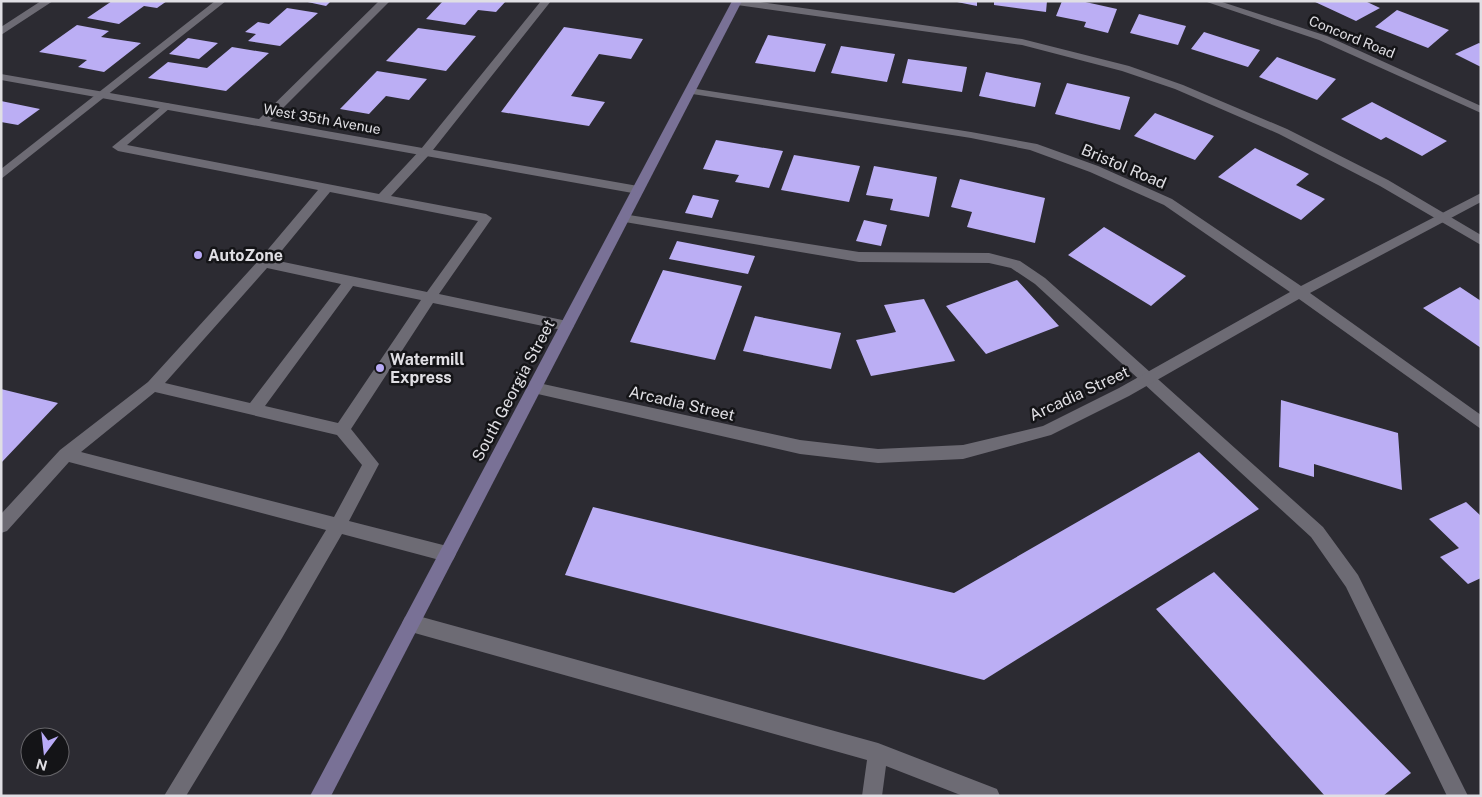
<svg xmlns="http://www.w3.org/2000/svg" width="1482" height="797" font-family="'Public Sans',sans-serif">
	<style>
		.building { fill: #bbaef4 }
		.lines { fill: none; stroke-linecap: round; stroke-linejoin: round }
		.service { fill: #6d6b74; fill-rule: evenodd }
		.minor { fill: #6d6b74; fill-rule: evenodd }
		.secondary { fill: #797196; fill-rule: evenodd }
		.poi-dot { fill: #b9abf7; stroke: #141417; stroke-width: 2 }
		.labels { text-anchor: middle; stroke-width: 5; stroke-linejoin: round; paint-order: stroke }
		.far-street-label { font-size: 14px; fill: #e0dfe4; stroke: #141417 }
		.street-label { font-size: 16px; fill: #e0dfe4; stroke: #141417 }
		.poi-label { font-size: 16px; font-weight: bold; fill: #e0dfe4; stroke: #141417; text-anchor: start }
	</style>
	<rect width="100%" height="100%" fill="#2c2b32"/>
	<path class="building" d="M112 1H167L157 8 144 6 119 24 87 18Z
		M303 1H331L326 6Z
		M443 1H506L496 12 478 10 465 25 426 19Z
		M952 1H977V6Z
		M994 1H1047L1046 12 994 5Z
		M1062 1H1081L1117 9 1108 33 1084 27 1086 22 1056 16Z
		M1313 1H1365L1380 8 1356 21Z
		M287 8 318 13 280 46 248 41 256 34 245 32 258 22 269 24Z
		M1397 10 1449 30 1428 48 1375 27Z
		M1139 14 1186 26 1178 45 1130 33Z
		M77 25 109 31 101 37 141 43 104 72 78 67 87 60 39 52Z
		M564 27 643 39 631 59 599 54 571 96 605 102 589 126 501 112Z
		M418 28 476 36 446 71 386 61Z
		M1204 32 1260 50 1248 67 1191 49Z
		M768 35 826 44 815 72 755 63Z
		M188 38 218 43 199 59 169 54Z
		M1479 43 1481 44V67L1455 54Z
		M841 46 895 54 887 82 831 73Z
		M232 47 269 53 226 91 148 78 168 62 207 68Z
		M1277 57 1336 79 1317 100 1259 77Z
		M908 59 967 67 962 92 902 83Z
		M377 71 427 79 409 100 386 96 369 114 340 109Z
		M986 72 1041 83 1035 107 979 96Z
		M1067 83 1130 97 1120 130 1055 114Z
		M1 101 40 109 18 125 1 122Z
		M1372 102 1447 141 1422 156 1386 137 1381 140 1341 119Z
		M1155 113 1214 136 1195 160 1134 136Z
		M716 140 783 151 769 188 735 182 739 175 703 169Z
		M1255 148 1309 174 1296 185 1325 199 1301 220 1218 177Z
		M794 155 860 166 849 202 781 190Z
		M874 166 937 177 929 217 890 210 893 199 866 195Z
		M960 179 1045 198 1035 243 967 227 972 212 951 207Z
		M693 195 719 200 712 218 685 213Z
		M864 220 887 225 881 246 856 241Z
		M1104 227 1186 276 1151 306 1068 255Z
		M677 241 755 256 748 274 669 259Z
		M663 270 742 286 715 360 630 342Z
		M1017 280 1059 326 986 354 946 306Z
		M1460 287 1481 301V348L1423 308Z
		M924 299 955 361 871 376 856 340 896 332 884 305Z
		M755 316 841 333 831 369 743 351Z
		M1 389 58 403 1 463Z
		M1281 400 1398 433 1402 490 1314 464V477L1279 467Z
		M1199 452 1259 509 984 680 565 575 593 507 954 593Z
		M1466 502 1481 516V578L1468 584 1440 557 1459 548 1429 519Z
		M1214 572 1411 773 1383 796H1325L1156 609Z"/>
	<g class="lines">
		<path class="service" d="M215 1H226L1 179V169Z
			M541 1H551L429 155 391 196 486 214 492 218 439 294 567 321 574 326 567 331 433 303 351 429 379 464 349 521 447 546 453 548 456 554 453 560 447 562 342 534 282 638 186 796H164L326 530 69 462 7 531 1 533V514L60 450 148 382 259 260 318 190 118 151 112 147 166 103 170 104V108L127 145 379 194 421 149ZM330 192 478 221 427 292 274 260ZM267 268 341 284 250 403 165 383ZM353 286 421 300 338 423 265 406ZM155 392 337 435 362 465 334 517 81 452Z
			M753 1 1022 39 1129 66 1183 85 1287 129 1388 180 1481 235V245L1380 186 1279 134 1175 89 1122 71 1022 45 737 5 732 2Z
			M623 214 859 252 989 253 1020 261 1045 278 1323 527 1358 575 1468 796H1447L1346 587 1311 537 1035 284 1011 268 989 263 859 262 619 221 617 218 619 215Z
			M411 614 878 743 997 789 1000 796H963L886 766 882 796H862L867 760 411 632 405 629 402 623 405 617Z"/>
		<path class="minor" d="M41 1H53L1 35V27Z
			M379 1H390L270 121 638 186 642 187 644 190 642 193 638 194 1 80V74L259 119Z
			M1204 1H1219L1327 36 1481 106V113L1319 40Z
			M690 88 971 132 1037 144 1098 166 1172 199 1301 286 1481 193V202L1310 293 1481 415V429L1299 299 1129 396 1051 435 963 459 878 463 800 454 529 392 527 388 529 384 534 382 800 440 878 449 963 445 1043 426 1119 388 1290 292 1164 205 1090 172 1030 150 971 138 686 93 685 91Z"/>
		<path class="secondary" d="M732 1H742L331 796H310Z"/>
	</g>
	<g class="poi-dot">
		<circle cx="198" cy="255" r="5"/>
		<circle cx="380" cy="368" r="5"/>
	</g>
	<g class="labels">
		<g class="far-street-label">
			<text transform="translate(1352 37) rotate(22)" y="5">Concord Road</text>
			<text transform="translate(322 119) rotate(10)" y="5">West 35th Avenue</text>
		</g>
		<g class="street-label">
			<text transform="translate(1124 166) rotate(23)" y="6">Bristol Road</text>
			<text transform="translate(513 390) rotate(-62)" y="6">South Georgia Street</text>
			<text transform="translate(1079 393) rotate(-25)" y="6">Arcadia Street</text>
			<text transform="translate(682 403) rotate(13)" y="6">Arcadia Street</text>
		</g>
		<g class="poi-label">
			<text x="208" y="261">AutoZone</text>
			<text x="390" y="365">Watermill<tspan x="390" dy="18">Express</tspan></text>
		</g>
	</g>
	<rect width="1482" height="797" fill="none" stroke="#e0dfe4" stroke-width="5"/>
	<g transform="translate(45 752) rotate(195)"><circle r="24" fill="#141417" stroke="#666569"/>
	<path d="M0-4L9 19L0 12L-9 19Z" fill="#b9abf7"/>
	<text y="-8" font-size="14" font-weight="bold" text-anchor="middle" fill="#e0dfe4">N</text>
	</g>
</svg>
